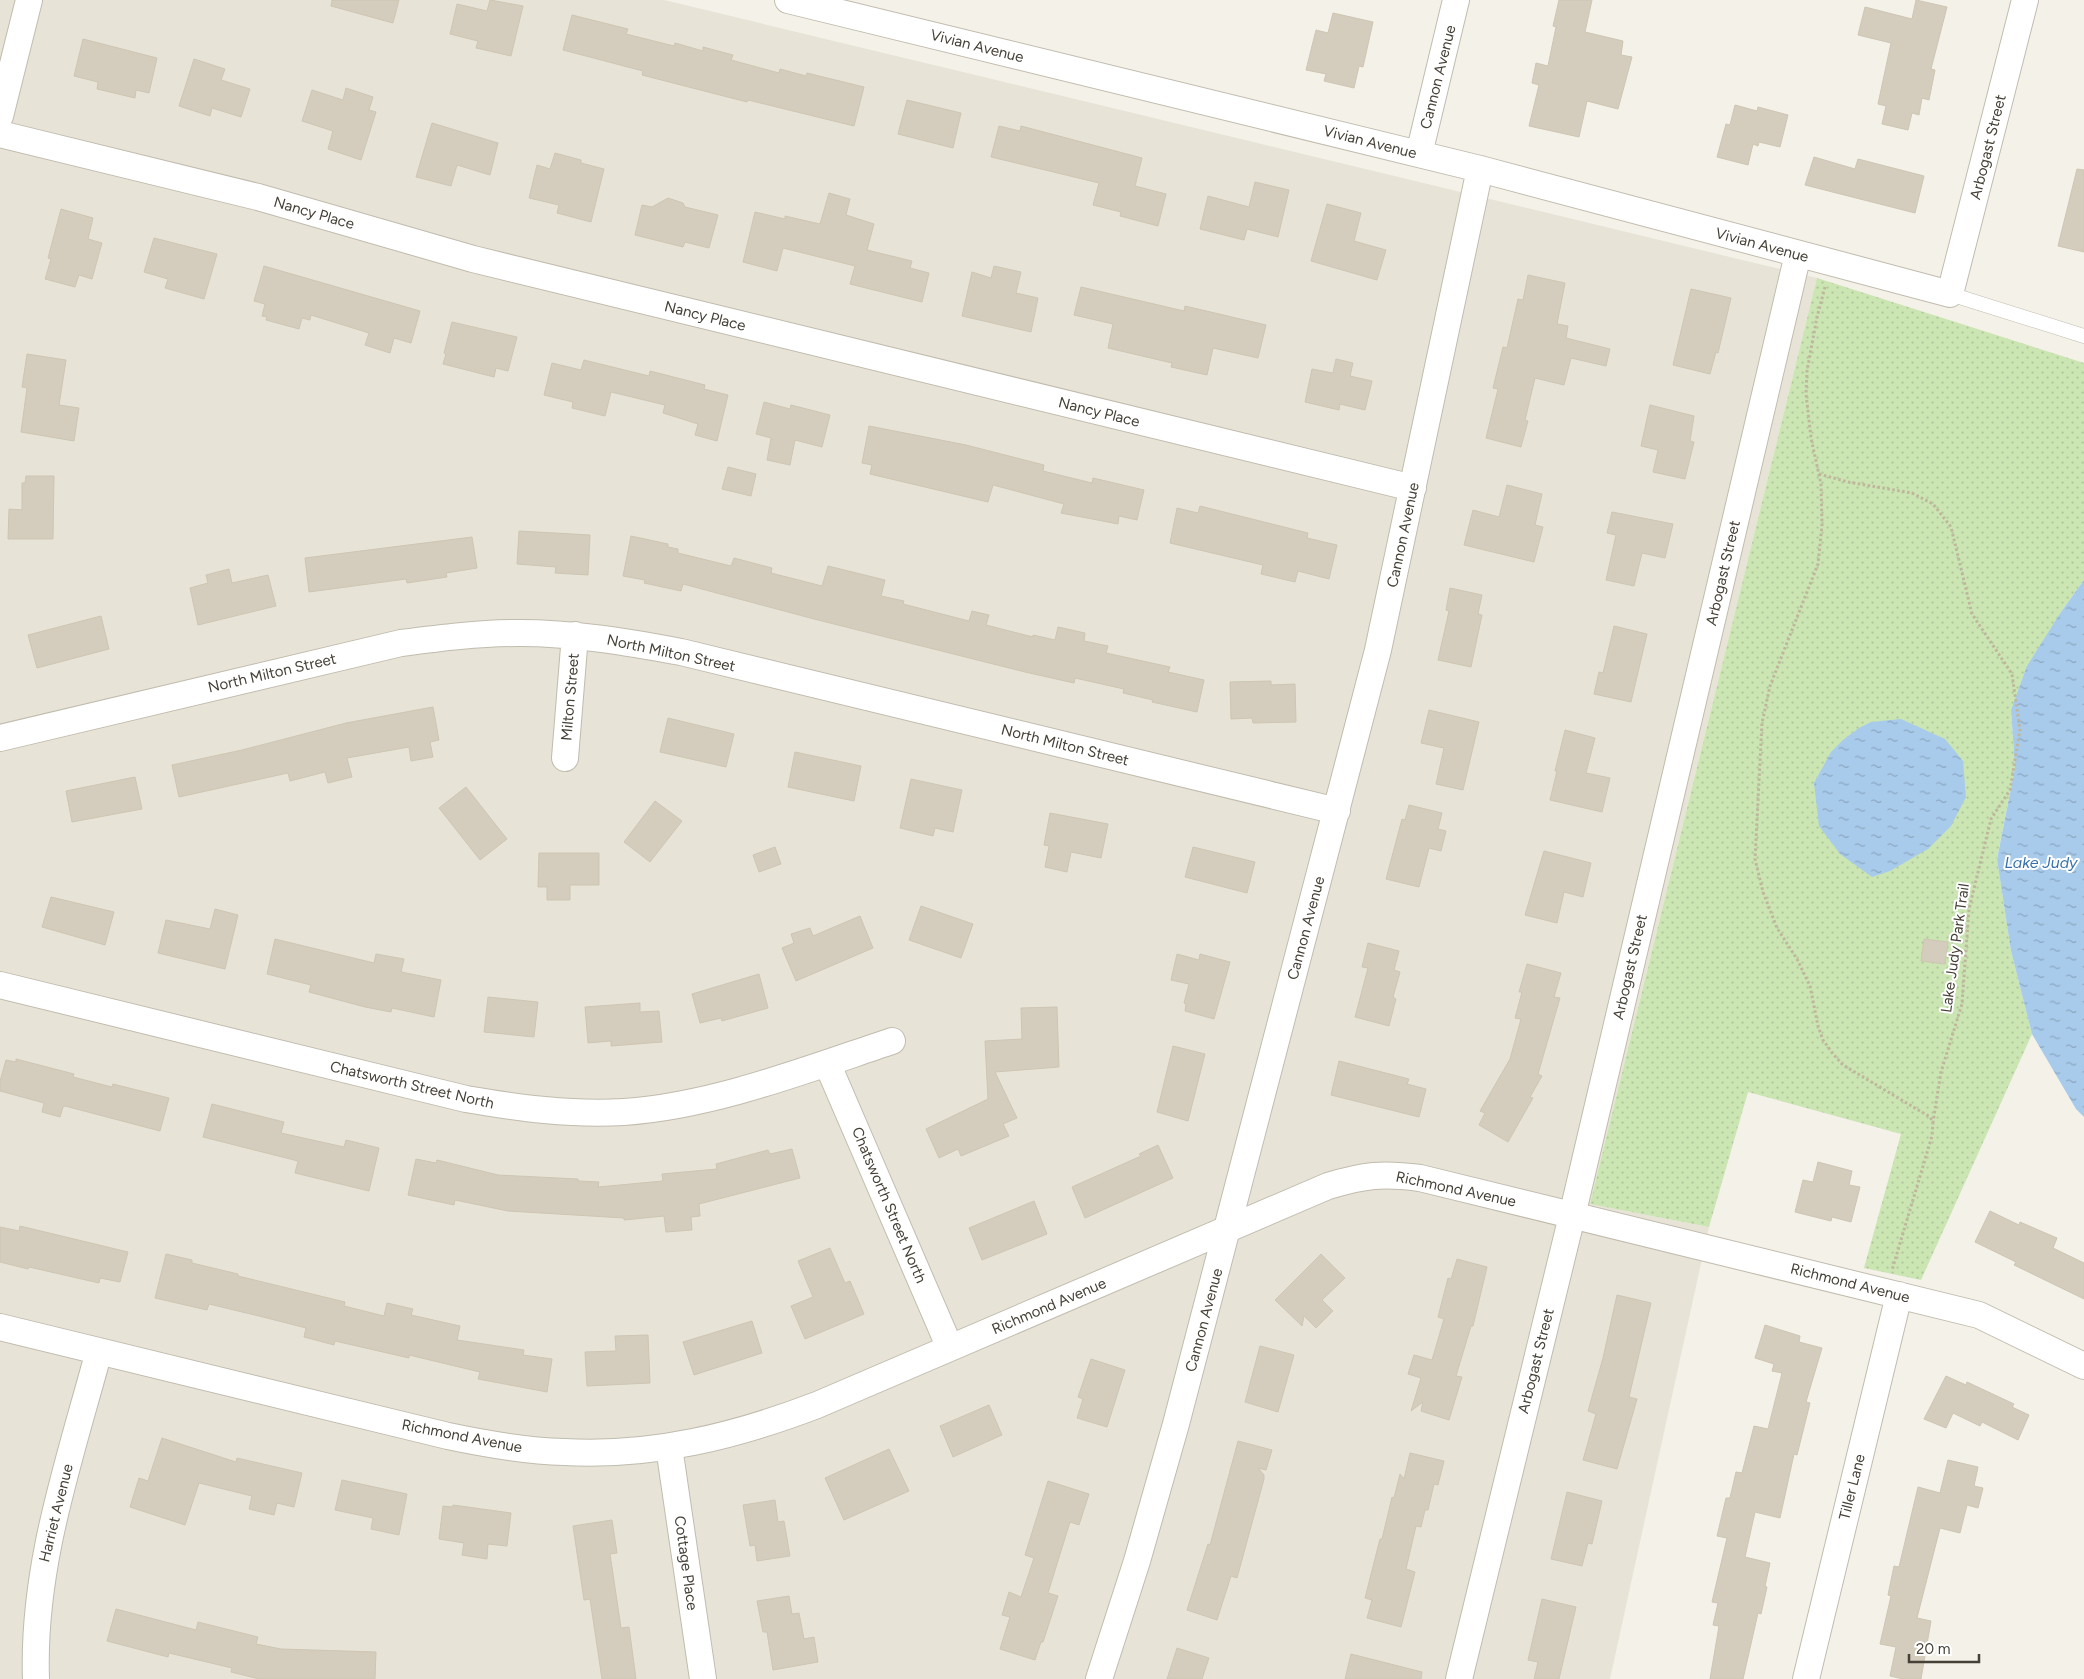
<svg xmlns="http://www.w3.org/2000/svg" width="2084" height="1679" font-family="Figtree,sans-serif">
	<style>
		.residential { fill: #e7e3d7 }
		.park { fill: url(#park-dots) }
		.water { fill: url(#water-ripples) }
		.building { fill: #d4cdbe; stroke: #cec5b2 }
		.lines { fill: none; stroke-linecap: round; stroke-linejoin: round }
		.service-casing { stroke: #c1bcae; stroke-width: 15 }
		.minor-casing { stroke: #c1bcae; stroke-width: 28 }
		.path { stroke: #bfb69d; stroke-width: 3; stroke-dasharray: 2.5 2.5; stroke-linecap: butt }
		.service { stroke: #fff; stroke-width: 14 }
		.minor { stroke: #fff; stroke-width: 26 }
		.labels { text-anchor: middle; stroke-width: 4; stroke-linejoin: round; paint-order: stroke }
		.street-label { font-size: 15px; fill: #464137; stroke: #fff }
		.water-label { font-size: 16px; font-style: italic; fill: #3671ac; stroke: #fff }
	</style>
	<defs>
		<pattern id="park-dots" width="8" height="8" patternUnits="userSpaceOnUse" patternTransform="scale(1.25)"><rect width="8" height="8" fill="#cbe5b3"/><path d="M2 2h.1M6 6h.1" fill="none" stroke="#b0c69b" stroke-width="1.8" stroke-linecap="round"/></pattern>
		<pattern id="water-ripples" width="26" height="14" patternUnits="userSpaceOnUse" patternTransform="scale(1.25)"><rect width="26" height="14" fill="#a8cbec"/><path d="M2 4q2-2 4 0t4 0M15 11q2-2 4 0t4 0" fill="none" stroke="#8ba6c0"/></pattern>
	</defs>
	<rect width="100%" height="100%" fill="#f3f1e8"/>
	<path class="residential" d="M0 0H664L1817 278 1590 1204 1709 1227 1610 1679H0Z"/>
	<path class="park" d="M1817 278 2084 363V580L2061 612 2011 710 2015 768 1997 858 2011 951 2032 1034 1921 1280 1864 1268 1901 1134 1748 1092 1709 1227 1590 1204Z"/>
	<path class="water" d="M2084 580V1117L2076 1109 2032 1034 2011 951 1997 859 2015 768 2011 710 2027 666 2061 612Z
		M1901 719 1945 739 1963 761 1966 797 1951 826 1928 849 1890 871 1872 877 1840 854 1819 826 1814 783 1831 752 1843 740 1859 728 1871 722Z"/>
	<path class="building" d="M332 0H399L393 23 331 6Z
		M490 0 523 6 511 56 476 48 478 41 450 34 457 4 487 11Z
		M1559 0H1592L1585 32 1623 41 1621 55 1632 57 1618 109 1587 101 1579 137 1529 126 1539 85 1532 83 1536 63 1548 66 1556 27 1553 26Z
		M1916 0 1947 7 1931 69 1935 70 1929 100 1922 98 1919 115 1912 113 1908 130 1882 124 1886 106 1878 104 1891 43 1858 35 1865 7 1912 19Z
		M1333 13 1373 22 1363 67 1359 66 1354 88 1324 81 1326 74 1306 70 1316 30 1328 33Z
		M572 15 628 29 626 34 674 46 675 43 703 51V47L733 55 731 60 779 73 780 69 806 76 807 73 864 87 854 126 748 100 747 102 642 75 643 71 563 50Z
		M83 39 157 58 149 93 136 90 135 98 97 89 98 82 74 76Z
		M194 59 225 69 221 80 250 89 241 117 212 108 210 116 179 106Z
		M346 88 373 97 369 110 376 112 361 160 328 149 333 131 302 121 312 90 343 100Z
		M907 100 961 113 953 148 898 134Z
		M1735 105 1757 111 1758 107 1788 115 1780 147 1759 142 1758 146 1753 144 1748 165 1717 157 1726 124 1730 125Z
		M432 123 498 143 490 175 457 165 451 186 416 177Z
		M999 126 1020 131 1021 126 1142 158 1135 186 1166 194 1158 226 1120 216 1121 212 1093 205 1099 183 991 157Z
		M555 153 581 160V163L604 169 591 222 557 213 559 205 529 198 537 165 550 169Z
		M1814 157 1855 169 1858 159 1924 176 1915 213 1805 185Z
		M2077 169 2084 170V252L2058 246Z
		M1255 182 1289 190 1278 237 1247 229 1244 240 1200 229 1208 196 1249 207Z
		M829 193 850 199 846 215 874 224 867 250 912 261 910 268 929 273 922 302 850 284 855 266 783 248 777 271 743 262 755 212 785 219V216L820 224Z
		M668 198 683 203 685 207 718 215 709 248 685 242 683 247 635 235 642 205 652 207Z
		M1327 204 1361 213 1354 241 1386 250 1377 280 1311 261Z
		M61 209 93 218 88 239 102 243 92 279 79 275 75 287 45 279 51 259 48 258Z
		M154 238 217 254 204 299 165 288 168 279 144 272Z
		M264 266 420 311 411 343 394 338 390 353 365 345 369 333 311 315 310 320 302 318 299 329 266 320 267 317 262 316 265 304 254 301Z
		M994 266 1021 272 1016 293 1038 298 1031 332 962 316 972 272 991 278Z
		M1528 275 1565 283 1557 324 1568 326 1566 338 1610 349 1606 366 1571 358 1564 385 1535 378 1525 420 1528 421 1521 447 1486 438 1498 389 1493 388 1503 347 1507 348 1518 299 1523 300Z
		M1081 287 1184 311 1185 306 1266 325 1258 358 1213 348 1207 375 1171 367 1172 363 1108 348 1113 324 1074 315Z
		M1691 289 1731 298 1718 353 1716 352 1710 374 1673 365Z
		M452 322 517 337 508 371 496 368 494 377 443 364 446 354 444 353Z
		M27 354 66 360 59 405 79 408 74 441 21 432 27 388 22 387Z
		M1336 359 1353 363 1350 376 1372 381 1365 410 1340 404 1339 410 1305 402 1312 369 1333 373Z
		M584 360 649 376 650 371 705 385 704 389 728 395 717 441 695 435 698 424 663 413 665 405 611 392 605 416 572 408 573 402 544 395 552 363 581 370Z
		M764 402 790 409 791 405 830 415 822 447 795 440 790 465 767 460 771 438 756 434Z
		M1650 405 1694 416 1690 441 1694 442 1685 479 1653 472 1658 450 1641 446Z
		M869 426 966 445 1044 465 1043 471 1092 483 1093 478 1144 490 1137 520 1119 516 1118 524 1061 513 1064 504 993 485 988 502 870 474 872 465 862 463Z
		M728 467 756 474 751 496 722 489Z
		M26 476H54L53 539H8L9 509 22 510V483H25Z
		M1507 485 1542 494 1535 525 1543 527 1534 562 1464 545 1473 510 1499 517Z
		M1200 506 1308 533 1307 538 1337 545 1329 579 1298 571 1295 582 1261 574 1263 565 1170 543 1177 508 1198 513Z
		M1612 512 1673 524 1665 558 1642 553 1634 586 1606 580 1616 535 1607 533Z
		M519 531 590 535 588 575 555 573 556 567 517 564Z
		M631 536 668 544V547L678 549V553L731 566 734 558 772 568 771 573 822 586 828 566 885 580 881 596 904 601 903 604 969 621 972 611 989 615 986 625 1033 637V635L1055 640 1058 627 1085 633 1084 641 1108 646 1106 653 1170 667 1168 672 1204 680 1197 712 1152 702 1153 700 1123 693 1124 689 1075 678 1074 683 1025 672 814 619 683 584 681 591 644 583 645 580 623 576Z
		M472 537 477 568 446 573 447 577 407 583 406 579 309 592 305 558Z
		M229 569 232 583 268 575 276 606 198 625 190 588 208 583 206 575Z
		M1450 588 1482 595 1478 614 1482 615 1471 667 1438 660 1449 611 1446 610Z
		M101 616 109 649 37 668 28 635Z
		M1614 626 1647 634 1631 702 1594 694 1599 672 1603 673Z
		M1271 681V685L1295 684 1296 722 1253 723 1252 718 1231 719 1230 682Z
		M433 707 439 740 430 742 433 757 411 761 409 747 347 758 352 777 328 783 325 772 290 781 288 773 179 797 172 765 242 750 346 723Z
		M1429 710 1479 722 1463 790 1436 784 1444 748 1421 743Z
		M668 718 734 734 726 767 660 752Z
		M1565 730 1595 738 1586 773 1610 778 1602 812 1550 800 1557 771H1555Z
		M795 752 861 766 854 801 788 787Z
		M135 777 142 809 72 822 66 791Z
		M911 779 962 790 953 832 935 828 933 836 900 828Z
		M466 787 507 839 480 860 439 808Z
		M655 801 682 821 650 862 624 842Z
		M1409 805 1442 813 1438 829 1446 831 1441 851 1429 848 1419 887 1386 879 1402 819 1405 820Z
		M1050 813 1108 824 1101 858 1071 852 1067 872 1045 867 1049 846 1044 845Z
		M775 847 781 864 759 872 753 855Z
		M1193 847 1255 862 1247 893 1185 877Z
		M1544 851 1591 863 1583 897 1564 892 1557 923 1525 915Z
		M539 853H599V885H570V900H547V887H538Z
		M51 897 114 912 105 945 42 927Z
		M921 906 973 924 961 958 909 940Z
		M215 909 238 915 225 969 158 953 166 920 210 929Z
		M860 916 873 948 796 981 782 948 794 943 791 934 810 928 813 936Z
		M275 939 374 963 376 954 404 959 401 972 441 980 434 1017 392 1008 391 1012 365 1007 309 992 311 985 267 974Z
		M1924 939 1948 942 1945 964 1921 961Z
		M1368 943 1399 951 1394 970 1400 972 1393 997 1396 999 1389 1026 1355 1017 1368 968 1362 967Z
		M1177 954 1199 960 1200 954 1230 962 1214 1019 1185 1011 1186 1004 1184 1003 1189 984 1171 980Z
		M1527 964 1561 973 1554 997 1560 998 1538 1074 1542 1076 1530 1097 1533 1098 1508 1142 1479 1125 1485 1113 1480 1111 1510 1059 1521 1019 1515 1018 1522 992H1519Z
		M759 974 768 1008 722 1021 721 1018 700 1023 692 994Z
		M488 997 538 1002 534 1037 484 1032Z
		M640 1003V1012L659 1011 662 1042 611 1046V1041L588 1043 585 1007Z
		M1057 1007 1059 1067 995 1072 1017 1118 1003 1124 1009 1136 961 1156 958 1149 939 1158 926 1129 988 1099 985 1041 1022 1039 1021 1008Z
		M1173 1046 1205 1054 1188 1121 1157 1112Z
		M16 1059 74 1074 73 1077 112 1087 113 1084 169 1098 160 1131 65 1106 63 1107 60 1117 42 1112 44 1103 0 1091V1081L6 1060 16 1062Z
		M1339 1061 1409 1079 1407 1084 1426 1089 1419 1117 1331 1095Z
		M212 1104 284 1122 281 1133 344 1147 346 1140 379 1148 369 1191 295 1173 298 1161 203 1137Z
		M1158 1145 1173 1178 1085 1218 1072 1187 1141 1156 1139 1154Z
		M792 1149 800 1178 699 1204 700 1216 691 1217 692 1230 666 1232 664 1216 624 1220V1218L508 1211 455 1200 454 1205 408 1195 416 1159 436 1163 437 1160 498 1175 578 1179V1181L599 1182 598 1187 663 1181 662 1174 717 1169 716 1164 768 1150 770 1154Z
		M1818 1162 1852 1171 1849 1185 1860 1187 1851 1222 1832 1217 1831 1221 1795 1212 1803 1180 1813 1182Z
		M1034 1201 1047 1234 982 1260 969 1228Z
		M1990 1211 2019 1225 2020 1222 2057 1238 2053 1248 2084 1263V1299L2014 1265 2016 1262 1975 1242Z
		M20 1226 128 1252 120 1282 100 1278 99 1283 29 1267 28 1269 0 1262V1227L19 1231Z
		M830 1248 845 1283 850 1281 864 1314 805 1339 791 1306 813 1297 798 1261Z
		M166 1254 192 1260V1263L238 1274V1276L345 1302 344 1306 384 1316 387 1303 413 1309 411 1315 460 1326 457 1340 524 1350 523 1355 552 1359 547 1392 478 1379 480 1372 409 1355V1358L335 1341 334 1345 304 1337 306 1328 263 1317 209 1304 207 1310 155 1298Z
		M1321 1254 1345 1278 1322 1300 1333 1311 1316 1328 1304 1316 1302 1326 1275 1300Z
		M1457 1259 1487 1267 1473 1326H1471L1456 1376 1462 1377 1449 1420 1421 1411 1423 1402 1411 1411 1421 1378 1408 1374 1414 1355 1432 1360 1444 1319 1438 1317 1448 1278 1451 1279Z
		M1617 1295 1651 1303 1629 1397 1637 1399 1617 1469 1583 1460 1596 1414 1588 1411 1603 1358Z
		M752 1321 762 1353 694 1375 683 1342Z
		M1765 1325 1800 1336 1799 1342 1822 1348 1806 1402 1810 1403 1797 1455 1794 1454 1780 1518 1755 1512 1745 1557 1770 1563 1765 1586 1767 1587 1761 1614 1758 1613 1743 1679H1710L1719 1626 1713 1625 1718 1603 1712 1602 1727 1538 1717 1536 1726 1498H1730L1736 1472 1742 1473 1754 1426 1768 1429 1782 1373 1772 1371 1774 1364 1755 1358Z
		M648 1335 650 1383 587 1386 585 1352 616 1351 615 1336Z
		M1260 1346 1294 1355 1278 1412 1245 1402Z
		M1091 1359 1125 1370 1107 1427 1077 1418 1083 1399 1078 1397Z
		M1946 1376 1966 1385 1967 1382 2014 1404 2012 1407 2029 1415 2018 1440 1982 1422 1980 1426 1953 1413 1946 1428 1924 1419Z
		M989 1405 1002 1435 953 1457 940 1426Z
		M162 1438 236 1462 237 1458 302 1473 294 1507 277 1503 274 1515 249 1509 252 1496 199 1483 185 1525 130 1507 139 1478 148 1481Z
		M1238 1441 1272 1450 1266 1470 1258 1468 1264 1475V1479L1237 1578 1231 1576 1217 1620 1187 1610 1208 1544 1210 1545Z
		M889 1449 909 1491 844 1520 825 1478Z
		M1410 1453 1444 1461 1438 1485 1434 1484 1428 1510H1425L1421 1527 1416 1526 1406 1569 1415 1572 1401 1627 1367 1618 1372 1600 1365 1598 1380 1539H1382L1392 1497 1394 1498 1400 1474 1404 1479Z
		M1948 1460 1978 1467 1974 1486 1983 1488 1978 1508 1967 1505 1960 1533 1940 1528 1917 1618 1931 1621 1921 1679H1903L1890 1676 1896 1647 1880 1644 1891 1596 1888 1595 1894 1566 1899 1567 1918 1487 1940 1493Z
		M342 1480 407 1494 399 1535 371 1529 373 1518 335 1510Z
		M1048 1481 1089 1494 1079 1525 1070 1522 1048 1593 1058 1596 1043 1642H1041L1035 1660 1000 1649 1010 1617 1002 1615 1009 1592 1021 1597 1034 1558 1025 1555Z
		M1567 1492 1602 1501 1592 1544 1588 1543 1582 1566 1551 1559Z
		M775 1500 778 1522 784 1521 790 1556 757 1561 755 1545 750 1546 743 1505Z
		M453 1505 511 1513 507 1546 488 1544 487 1559 462 1555 464 1543 439 1539 443 1506 452 1507Z
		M612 1520 617 1553 610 1554 621 1628 629 1627 636 1679H602L590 1599 584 1600 573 1526Z
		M789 1596 792 1614 799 1613 804 1639 814 1637 818 1662 773 1670 767 1632H763L757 1601Z
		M1542 1599 1576 1607 1559 1679H1534L1538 1662 1528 1660Z
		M116 1609 196 1630 198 1622 258 1637 256 1644 281 1649 376 1652 375 1679H259L231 1672 232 1668 169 1653 168 1657 107 1641Z
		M1177 1648 1209 1658 1202 1679H1167Z
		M1351 1654 1422 1672 1421 1679H1345Z"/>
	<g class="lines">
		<defs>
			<path id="service" d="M1950 294 2084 336"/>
			<path id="minor" d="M788 0 1480 169 1950 294 2025 0
				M0 116 29 0
				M0 134 258 197 473 259 1413 488
				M1419 154 1456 0
				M0 738 401 643C440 638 479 633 519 633 574 633 627 642 681 652L1337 811
				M565 758 575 635
				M0 985 466 1099C519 1108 570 1115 624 1112 713 1106 808 1069 892 1041
				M827 1063 950 1348
				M0 1327 448 1436C486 1444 525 1451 564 1452 652 1457 736 1436 817 1405L1328 1186C1365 1175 1382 1173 1420 1178L1979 1315 2084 1366
				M669 1447 703 1679
				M36 1679C32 1566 70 1459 99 1351
				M1099 1679 1137 1561 1176 1424 1378 650 1480 169
				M1459 1679 1572 1216 1798 254
				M1806 1679 1899 1295"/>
		</defs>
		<use href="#service" class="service-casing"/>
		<use href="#minor" class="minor-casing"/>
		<path class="path" d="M1825 287 1817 317 1807 371 1806 394 1811 438 1821 484 1822 525 1818 564 1770 686 1762 723 1755 859 1763 892 1777 928 1797 959 1810 986 1818 1026 1823 1040 1833 1054 1843 1065 1930 1117 1933 1122 1932 1136 1892 1270
			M1819 474 1848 482 1912 493 1933 504 1951 527 1972 614 2012 674 2020 730 2010 790 1991 819 1969 909 1962 1004 1941 1072 1933 1122"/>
		<use href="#service" class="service"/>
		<use href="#minor" class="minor"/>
	</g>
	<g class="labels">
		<g class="street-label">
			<text transform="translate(977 46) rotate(14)" y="5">Vivian Avenue</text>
			<text transform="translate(1438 77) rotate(-76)" y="5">Cannon Avenue</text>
			<text transform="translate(1370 142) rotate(14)" y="5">Vivian Avenue</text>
			<text transform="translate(1988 147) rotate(-76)" y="5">Arbogast Street</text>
			<text transform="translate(314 213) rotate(16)" y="5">Nancy Place</text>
			<text transform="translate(1762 245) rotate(15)" y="5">Vivian Avenue</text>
			<text transform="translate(705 316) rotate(14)" y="5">Nancy Place</text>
			<text transform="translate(1099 412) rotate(14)" y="5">Nancy Place</text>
			<text transform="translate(1403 535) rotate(-78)" y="5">Cannon Avenue</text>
			<text transform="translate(1723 573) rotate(-77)" y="5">Arbogast Street</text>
			<text transform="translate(671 653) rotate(12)" y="5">North Milton Street</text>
			<text transform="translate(272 673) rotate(-13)" y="5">North Milton Street</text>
			<text transform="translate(570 697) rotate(-85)" y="5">Milton Street</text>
			<text transform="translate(1065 745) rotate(14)" y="5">North Milton Street</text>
			<text transform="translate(1306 928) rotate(-75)" y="5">Cannon Avenue</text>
			<text transform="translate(1955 948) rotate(-82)" y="5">Lake Judy Park Trail</text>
			<text transform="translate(1630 967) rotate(-77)" y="5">Arbogast Street</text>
			<text transform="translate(412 1085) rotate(13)" y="5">Chatsworth Street North</text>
			<text transform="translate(1456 1189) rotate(12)" y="5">Richmond Avenue</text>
			<text transform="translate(889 1205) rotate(67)" y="5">Chatsworth Street North</text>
			<text transform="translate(1850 1283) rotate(14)" y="5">Richmond Avenue</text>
			<text transform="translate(1049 1306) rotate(-23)" y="5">Richmond Avenue</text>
			<text transform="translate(1204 1320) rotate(-75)" y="5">Cannon Avenue</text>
			<text transform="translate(1536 1361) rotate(-76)" y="5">Arbogast Street</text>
			<text transform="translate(462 1436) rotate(11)" y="5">Richmond Avenue</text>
			<text transform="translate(1852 1487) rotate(-76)" y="5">Tiller Lane</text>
			<text transform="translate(56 1513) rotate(-76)" y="5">Harriet Avenue</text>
			<text transform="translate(686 1563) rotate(82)" y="5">Cottage Place</text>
		</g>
		<g class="water-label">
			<text x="2041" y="868">Lake Judy</text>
		</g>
	</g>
	<path d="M1909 1654v8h70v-8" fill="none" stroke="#464137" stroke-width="2.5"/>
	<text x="1916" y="1654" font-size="15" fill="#464137" stroke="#ffffff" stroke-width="4" paint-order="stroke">20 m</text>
</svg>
